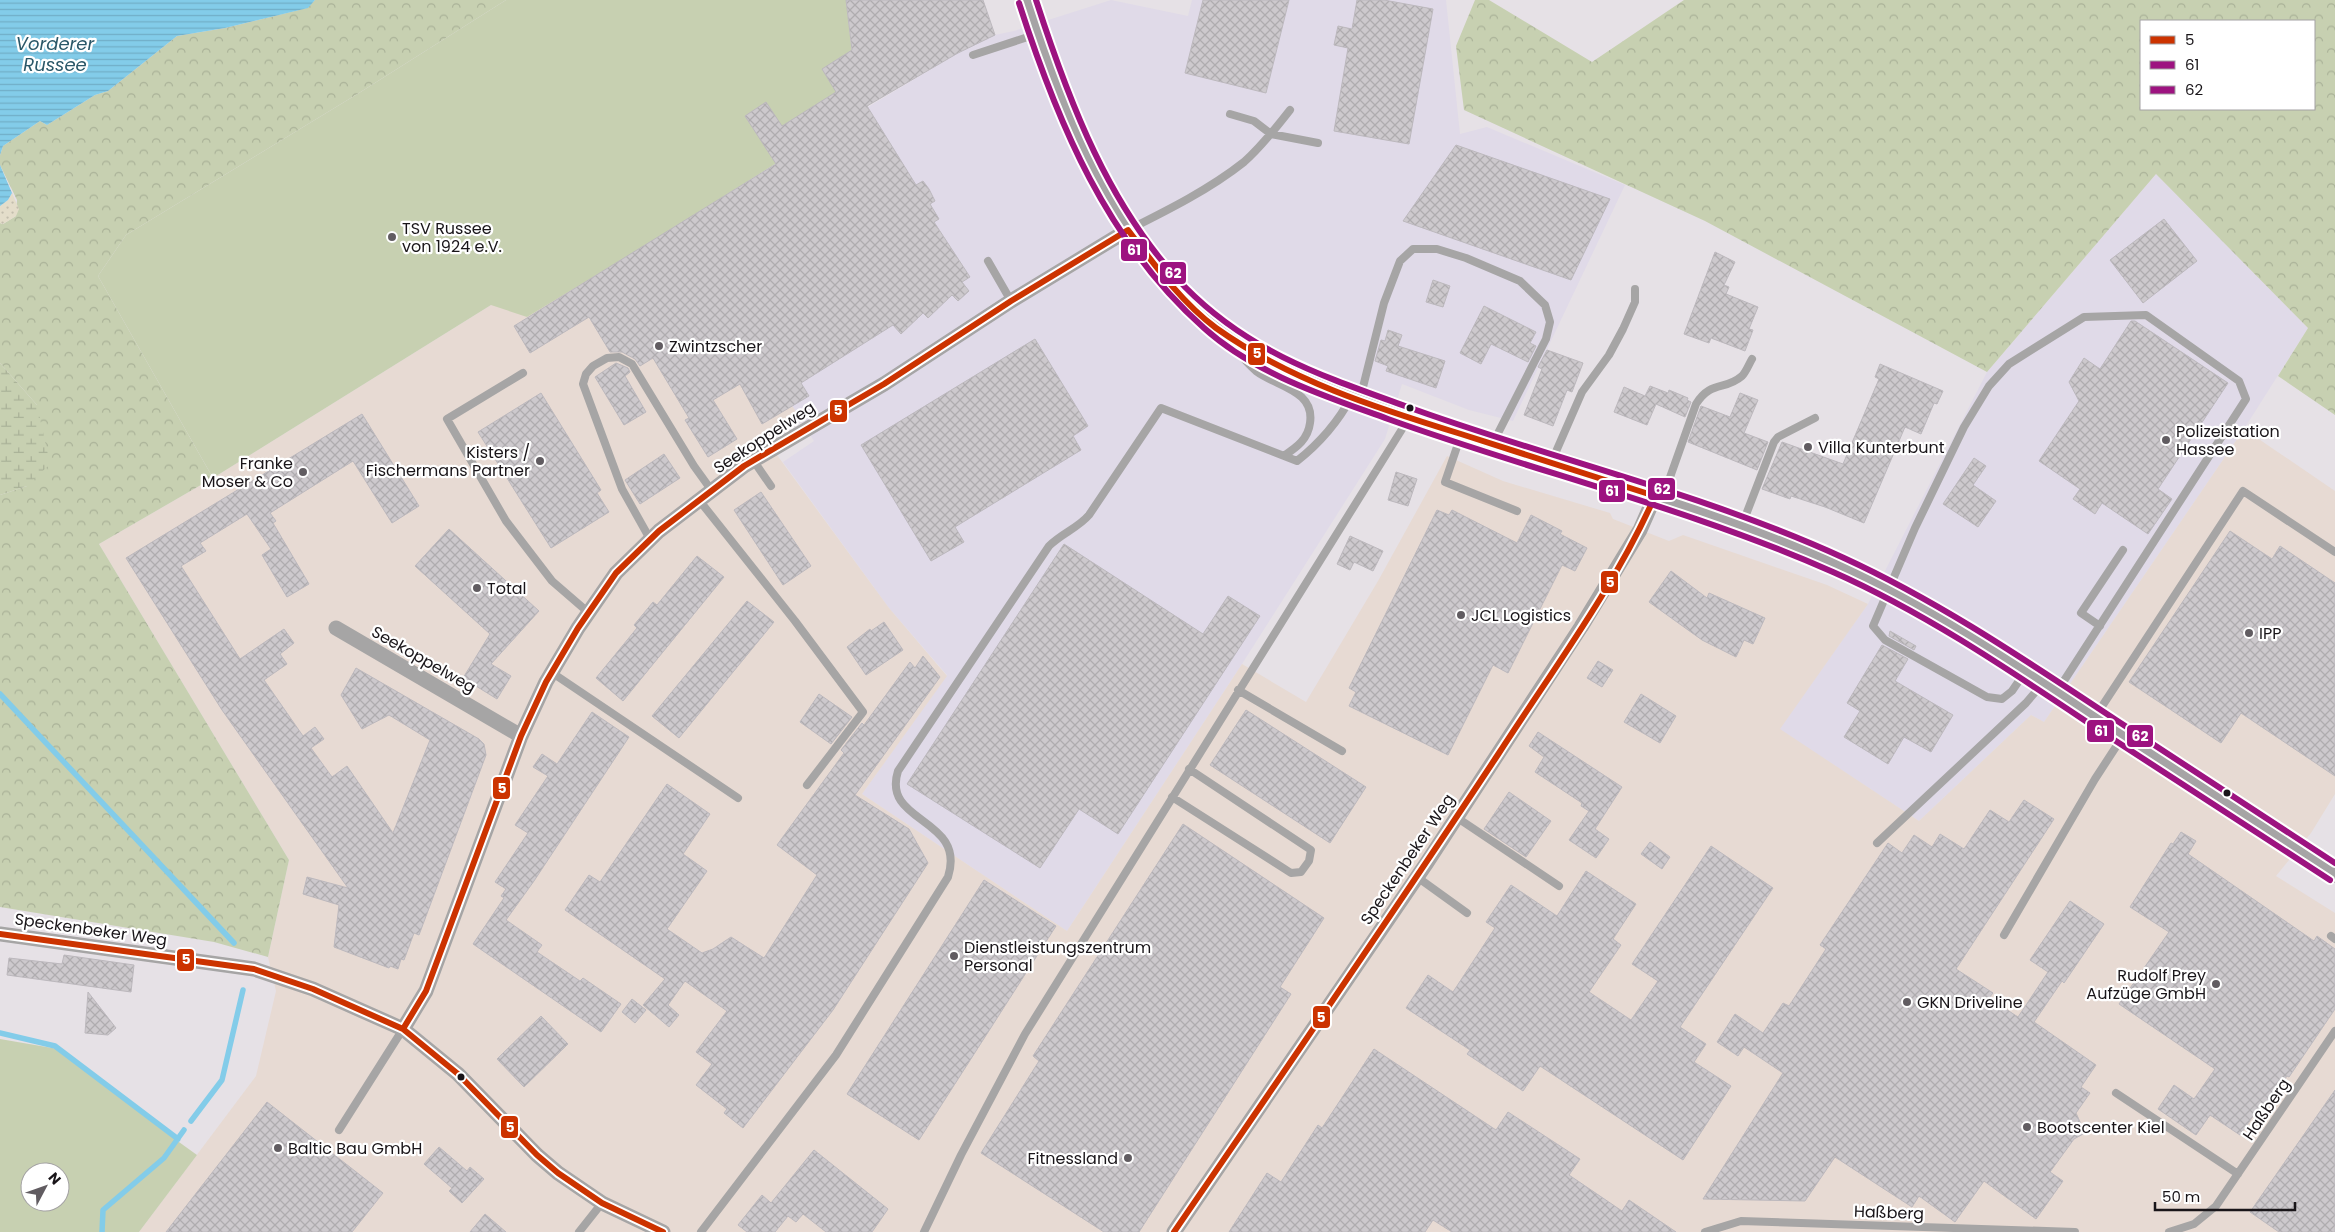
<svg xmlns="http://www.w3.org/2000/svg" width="2335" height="1232" font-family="Poppins,sans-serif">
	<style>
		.commercial { fill: #e0dae8 }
		.industrial { fill: #e7dad3 }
		.grass { fill: #c7d0b1; fill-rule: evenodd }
		.forest { fill: url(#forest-crowns); fill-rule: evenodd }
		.wetland { fill: url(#wetland-marsh) }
		.sand { fill: url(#sand-dots) }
		.water { fill: url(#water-rules) }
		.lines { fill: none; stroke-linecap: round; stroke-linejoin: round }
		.stream { stroke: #83cce9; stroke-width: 5.5 }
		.building { fill: url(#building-cross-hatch); stroke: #bcb8bd }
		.lane { stroke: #a6a5a5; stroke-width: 8 }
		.street { stroke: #a6a5a5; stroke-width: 15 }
		.secondary { stroke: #a6a4a5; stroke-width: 20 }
		.bus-1-casing { stroke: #fff; stroke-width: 10 }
		.bus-2-casing { stroke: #fff; stroke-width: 10 }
		.bus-3-casing { stroke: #fff; stroke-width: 10 }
		.bus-1 { stroke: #c30; stroke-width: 6 }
		.bus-2 { stroke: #9d1380; stroke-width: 6 }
		.bus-3 { stroke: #9d1380; stroke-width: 6 }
		.poi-dot { fill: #615c61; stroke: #fff; stroke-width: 2 }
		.bus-dot { fill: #191519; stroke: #fff; stroke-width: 2 }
		.labels { text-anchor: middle; stroke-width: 4.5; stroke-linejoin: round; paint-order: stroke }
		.poi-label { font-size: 16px; fill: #191519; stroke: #fff; text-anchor: start }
		.street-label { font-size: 16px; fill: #191519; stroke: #fff }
		.water-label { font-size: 18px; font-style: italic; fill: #2b5869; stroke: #fff }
		.line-badge { stroke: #fff; stroke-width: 2 }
		.badge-label { font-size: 14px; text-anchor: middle; font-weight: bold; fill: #fff }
	</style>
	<defs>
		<pattern id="forest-crowns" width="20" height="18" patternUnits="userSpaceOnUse" patternTransform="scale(1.25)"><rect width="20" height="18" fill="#c7d0b1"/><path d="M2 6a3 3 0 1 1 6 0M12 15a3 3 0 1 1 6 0" fill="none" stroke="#aab298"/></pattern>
		<pattern id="wetland-marsh" width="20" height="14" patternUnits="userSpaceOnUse" patternTransform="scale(1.25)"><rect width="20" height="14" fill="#c7d0b1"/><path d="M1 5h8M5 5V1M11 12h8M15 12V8" fill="none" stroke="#aab298"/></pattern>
		<pattern id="sand-dots" width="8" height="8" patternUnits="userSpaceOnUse" patternTransform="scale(1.25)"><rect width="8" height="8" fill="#e4ddca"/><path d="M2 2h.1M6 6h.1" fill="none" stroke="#c3bdad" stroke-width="1.8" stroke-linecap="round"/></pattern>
		<pattern id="water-rules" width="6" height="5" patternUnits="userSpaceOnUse" patternTransform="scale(1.25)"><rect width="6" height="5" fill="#83cce9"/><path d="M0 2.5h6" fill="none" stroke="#71aec7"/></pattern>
		<pattern id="building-cross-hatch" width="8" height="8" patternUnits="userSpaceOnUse" patternTransform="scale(1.25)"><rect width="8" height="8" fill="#cdc9cd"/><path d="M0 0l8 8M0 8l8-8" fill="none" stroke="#afacaf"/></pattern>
	</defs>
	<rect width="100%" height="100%" fill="#e6e1e6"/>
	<path class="commercial" d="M1111 0 1188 16 1192 0H1446L1460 134 1487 127 1625 185 1513 421 1469 410 1402 384 1385 439 1242 664 1067 931 862 794 947 675 889 608 783 462 814 441 778 385 868 107 958 53 995 35 1014 31Z
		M2156 174 2308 328 2244 429 2044 722 2031 715 1919 821 1779 729 1868 604 1987 372Z"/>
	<path class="industrial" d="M656 239 778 385 801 419 766 440 889 608 947 676 862 794 1067 931 1242 664 1306 702 1378 581 1447 456 1503 481 1610 513 1613 519 1669 541 1683 535 1827 585 1868 604 1780 729 1919 821 2031 715 2044 722 2244 429 2335 491V794L2311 833 2276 876 2335 913V1232H139L256 1076 276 991 268 957 289 860 99 544 213 478 491 305Z"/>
	<path class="grass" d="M506 0H846L852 53 880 98 656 239 527 317 491 305 213 478 98 276 126 235 359 93Z
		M0 1039 58 1049 165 1132 197 1155 139 1232H0ZM30 1172H60V1202H30Z"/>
	<path class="forest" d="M315 0H506L359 93 126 235 98 276 213 478 99 544 289 860 268 957 214 942 0 907V495L27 486 37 405 0 363V223L3 224 16 216 17 200 0 165V155L3 146 40 121 47 125 95 95 108 91 177 36 225 28 307 8Z
		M1475 0H1489L1592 62 1684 0H2335V415L2278 376 2308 328 2156 174 1987 372 1705 221 1464 110 1456 46ZM2141 21H2314V109H2141Z"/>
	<path class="wetland" d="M0 363 37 405 50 464 27 486 0 495Z"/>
	<path class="sand" d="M12 193 19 209 16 216 3 224 0 223V206L8 200Z"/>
	<path class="water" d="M0 0H315L308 8 225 28 177 36 108 91 95 95 47 125 40 121 3 146 0 155Z
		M0 165 12 193 8 200 0 206Z"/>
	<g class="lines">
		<path class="stream" d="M0 694 234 943
			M0 1033 55 1046 178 1139
			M191 1121 222 1080 243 990
			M102 1232 103 1210 164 1158 184 1130"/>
	</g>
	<path class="building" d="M846 0H983L995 35 958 53 867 106 916 185 923 181 929 189 935 201 930 204 939 219 934 222 970 277 962 282 969 291 958 301 952 295 928 318 923 313 901 334 893 325 801 383 809 396 762 424 740 384 713 400 737 439 708 457 685 420 689 418 653 358 640 366 635 359 622 352H610L589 317 530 353 514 326 776 164 745 116 766 102 782 126 836 92 822 69 852 50Z
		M1203 0H1289L1266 93 1185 73Z
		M1357 0H1384L1433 9 1409 144 1334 131 1348 48 1334 45 1338 26 1352 29Z
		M1456 145 1610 199 1571 280 1403 221Z
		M2164 219 2197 261 2143 303 2110 260Z
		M1715 252 1735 262 1724 285 1729 287 1726 294 1758 307 1749 329 1753 330 1745 351 1711 338 1709 343 1684 334Z
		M1433 280 1450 286 1443 307 1426 302Z
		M1484 306 1536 332 1530 343 1536 346 1528 362 1491 344 1481 364 1460 353Z
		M2131 321H2135L2228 383 2158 489 2172 499 2148 534 2102 503 2095 514 2073 499 2080 489 2039 461 2079 401 2069 382 2084 358 2100 369Z
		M1388 330 1402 335 1398 346 1445 361 1436 388 1386 371 1388 366 1375 361 1381 340 1385 341Z
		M1035 339 1088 426 1073 436 1081 450 955 527 964 542 931 561 861 445Z
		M1547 350 1583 363 1572 392 1567 390 1553 426 1524 415 1542 369 1538 367Z
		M616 363 628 368 630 372 625 376 646 412 624 425 595 377Z
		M1880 364 1943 391 1937 404 1934 403 1921 434 1905 427 1864 523 1825 507 1791 496 1790 499 1762 489 1782 442 1843 464 1879 379 1875 377Z
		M1650 386 1668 393 1669 390 1688 398 1687 400 1691 402 1685 417 1656 404 1647 425 1614 412 1624 387 1645 396Z
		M541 393 601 490 597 493 609 512 551 548 478 432Z
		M1740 393 1758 400 1744 433 1768 442 1757 470 1688 442 1701 406 1730 417Z
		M362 414 419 506 392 523 353 461 270 513 276 521 273 523 309 584 287 597 262 555 271 549 247 514 200 543 206 551 181 566 240 659 284 629 294 643 280 654 287 664 264 680 303 736 315 727 324 739 311 748 332 777 347 766 393 833 430 740 389 715 362 729 341 695 356 668 479 739 484 744 486 755 419 935 414 933 404 960 401 959 398 969 390 966 389 968 334 947 339 905 303 894 307 877 348 888 222 710 126 558Z
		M664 454 680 478 640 504 625 480Z
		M1974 458 1986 466 1973 485 1996 501 1978 527 1943 504Z
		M1396 472 1417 479 1408 506 1388 500Z
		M761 492 811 566 783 585 734 510Z
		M1437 510 1449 515 1452 510 1517 543 1531 515 1562 531 1560 534 1587 548 1575 571 1562 565 1508 673 1493 665 1448 755 1349 706 1356 692 1349 688Z
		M449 529 539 611 491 664 511 676 497 699 463 678 490 634 415 566Z
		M2230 531 2272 559 2280 546 2335 583V776L2241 713 2221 743 2129 682Z
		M1350 536 1383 551 1373 571 1354 562 1350 570 1337 564Z
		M1064 544 1203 634 1228 596 1260 616 1118 834 1079 809 1040 868 907 784Z
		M697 556 724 577 623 701 596 678 637 628 634 625 653 602 657 605Z
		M1671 571 1707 598 1709 593 1765 618 1753 644 1744 640 1736 657 1702 640 1649 602Z
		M747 601 774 622 679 738 652 716Z
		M884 622 903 650 866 675 847 647 870 629 871 631Z
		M1890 631 1916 646 1914 650 1889 636Z
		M1882 645 1908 659 1895 681 1953 715 1931 752 1904 737 1888 764 1844 737 1860 711 1847 703Z
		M923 656 940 677 855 795 909 829 928 863 833 1010 743 1128 724 1113 727 1109 696 1085 712 1064 696 1052 727 1011 685 981 668 1005 679 1015 669 1027 643 1005 665 979 565 910 589 875 600 882 667 784 710 814 683 854 707 871 667 929 702 953 713 949 731 937 764 958 817 875 777 845 844 753 841 750 862 723 864 725 910 662 915 668Z
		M1598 661 1613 670 1602 687 1587 678Z
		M819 694 852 717 831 744 800 722Z
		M1641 694 1676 716 1660 743 1624 722Z
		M1246 710 1366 787 1330 843 1210 765Z
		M592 712 629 737 534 881 506 920 542 945 537 952 580 981 583 978 621 1004 601 1032 473 944 504 898 501 896 506 889 495 882 528 833 515 825 548 776 533 767 542 754 557 764Z
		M1538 732 1622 787 1595 829 1609 839 1596 858 1569 840 1589 811 1581 806 1582 803 1535 772 1544 757 1529 746Z
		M1509 792 1551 821 1526 857 1484 829Z
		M2024 800 2054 819 1956 969 1993 993 1989 998 2018 1017 2048 972 2030 960 2070 901 2104 924 2064 983 2062 981 2034 1022 2096 1065 2081 1087 2090 1093 2076 1113 2085 1133 2074 1139 2050 1172 2063 1181 2036 1219 1984 1181 1955 1222 1919 1196 1912 1207 1835 1157 1805 1201 1703 1199 1783 1073 1744 1047 1738 1056 1717 1042 1735 1014 1763 1033 1783 1003 1789 1006 1826 949 1820 945 1888 843 1902 853 1914 835 1932 847 1940 834 1964 849 1990 810 2009 822Z
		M1183 824 1324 918 1280 987 1291 994 1139 1232H1104L981 1153 1039 1061 1033 1056Z
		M2181 832 2196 841 2188 854 2314 941 2317 936 2335 949V1009L2289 1077 2287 1076 2260 1115 2256 1112 2240 1135 2210 1115 2196 1135 2158 1109 2174 1085 2194 1099 2215 1069 2119 1004 2169 932 2130 907 2171 843 2173 844Z
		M1650 842 1670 857 1662 869 1641 854Z
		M1711 846 1773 888 1680 1027 1706 1044 1694 1062 1731 1086 1683 1160 1540 1066 1523 1091 1467 1054 1470 1050 1406 1008 1428 975 1453 992 1495 928 1486 922 1511 885 1557 916 1586 871 1636 904 1613 939 1621 945 1589 992 1631 1020 1658 981 1632 964Z
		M984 880 1056 926 919 1140 847 1094Z
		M64 955 134 965 131 992 7 975 9 958 62 964Z
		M88 992 116 1028 108 1035 85 1033Z
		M632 999 646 1010 635 1023 622 1012Z
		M541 1016 568 1044 524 1087 497 1059Z
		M1374 1049 1496 1130 1508 1112 1580 1159 1569 1175 1622 1211 1629 1200 1676 1232H1452L1433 1220 1425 1232H1229L1267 1173 1281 1182 1318 1125 1322 1128Z
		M2335 1090V1232H2279L2250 1212Z
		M267 1102 383 1193 352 1232H166Z
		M439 1147 467 1171 470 1167 484 1179 462 1203 449 1191 452 1188 424 1164Z
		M814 1150 888 1209 872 1232H826L803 1214 796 1222 788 1216 775 1232H747L738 1225 762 1195 771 1203Z
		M485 1214 506 1232H470Z"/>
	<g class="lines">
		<path class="lane" d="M973 55 1037 34
			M1230 114 1254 121 1271 134 1318 143
			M1130 229C1168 210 1210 189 1244 162 1261 147 1276 128 1290 110
			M988 261 1011 301
			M1237 351C1243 358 1249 365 1256 371 1277 387 1315 390 1310 423 1308 439 1297 447 1285 455
			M523 373 447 419 506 521 552 581 589 613
			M1360 399 1384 303 1400 261 1413 249H1437L1466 258 1520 281 1545 305 1550 322 1546 339 1492 445
			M1461 435 1445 482 1517 511
			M753 460 771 486
			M1551 463 1582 392 1609 355 1623 329 1635 302V289
			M1663 497 1696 404C1711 380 1725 391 1742 376 1746 372 1749 364 1752 359
			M699 500 795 621 863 712 807 785
			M1742 525 1774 442 1778 437 1815 418
			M650 539 622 489 583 384 586 374 593 366 607 358 619 357 632 364 694 466 712 491
			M2100 626 2081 613 2123 550
			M551 672 738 798
			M2025 672 2012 691 2002 699 1987 697 1885 640 1873 626 1915 528 1964 427 1989 386 2009 364 2084 317 2146 315 2239 381 2246 399 2058 690
			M1238 690 1342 751
			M2095 717 2243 491 2335 552
			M1172 797 1291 873 1301 872 1309 861 1311 850 1189 769
			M1456 817 1559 886
			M1877 843 2026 703 2043 683
			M1417 877 1467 913
			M2004 935 2095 779 2123 736
			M2331 936 2335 939
			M2116 1093 2238 1174
			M339 1130 403 1029
			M579 1232 602 1203
			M701 1232 836 1055 948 877C967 817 881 824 898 771L1049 546C1062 533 1078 528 1089 515L1161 408 1297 461C1320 443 1338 422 1352 396
			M924 1232 961 1155 1025 1034 1409 418
			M1705 1232 1741 1221 2075 1232
			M2169 1232 2194 1224 2216 1206 2335 1031"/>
		<path class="street" d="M336 628 521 736
			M0 934 254 969 313 989 403 1029 458 1074 537 1155 558 1173 602 1203 663 1232
			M403 1029 426 991 521 736 546 682 578 628 616 573 659 531 744 466 884 384 1011 301 1128 230
			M1174 1232 1426 864 1581 627 1640 530 1655 496"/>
		<path class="secondary" d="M1027 0C1064 119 1114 242 1212 324 1260 364 1316 382 1373 404 1526 463 1689 497 1839 565 1939 611 2030 674 2121 734 2192 781 2264 826 2335 873"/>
		<defs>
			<path id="bus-1" d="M0 934 254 969 313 989 403 1029 458 1074 537 1155 558 1173 602 1203 663 1232
				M403 1029 426 991 521 736 546 682 578 628 616 573 659 531 744 466 884 384 1011 301 1128 230C1154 264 1181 302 1216 328 1289 380 1376 408 1461 434 1525 455 1590 475 1655 496 1616 585 1552 671 1499 753 1393 914 1283 1073 1174 1232"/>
			<path id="bus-2" d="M1019 3C1058 124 1107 242 1204 328 1255 374 1325 396 1388 419 1535 472 1689 508 1833 572 1928 614 2015 674 2102 732 2178 782 2254 830 2330 880"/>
			<path id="bus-3" d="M1036 0C1069 102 1109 208 1185 287 1249 352 1322 376 1405 406 1550 459 1703 493 1844 558 1940 602 2028 662 2116 720 2189 768 2262 815 2335 863"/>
		</defs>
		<use href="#bus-1" class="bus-1-casing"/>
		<use href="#bus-2" class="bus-2-casing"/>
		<use href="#bus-3" class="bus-3-casing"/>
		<use href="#bus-1" class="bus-1"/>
		<use href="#bus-2" class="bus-2"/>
		<use href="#bus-3" class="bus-3"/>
	</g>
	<g class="poi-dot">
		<circle cx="392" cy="237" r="5"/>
		<circle cx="659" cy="346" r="5"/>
		<circle cx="2166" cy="440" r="5"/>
		<circle cx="1808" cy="447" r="5"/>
		<circle cx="540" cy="461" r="5"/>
		<circle cx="303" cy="472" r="5"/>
		<circle cx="477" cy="588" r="5"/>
		<circle cx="1461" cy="615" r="5"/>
		<circle cx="2249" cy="633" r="5"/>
		<circle cx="954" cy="956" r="5"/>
		<circle cx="2216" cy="984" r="5"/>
		<circle cx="1907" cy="1002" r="5"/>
		<circle cx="2027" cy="1127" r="5"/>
		<circle cx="278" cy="1148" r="5"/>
		<circle cx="1128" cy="1158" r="5"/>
	</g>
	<g class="bus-dot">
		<circle cx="1410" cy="408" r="4.5"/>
		<circle cx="2227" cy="793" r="4.5"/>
		<circle cx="461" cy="1077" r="4.5"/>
	</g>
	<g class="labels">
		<g class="poi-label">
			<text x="402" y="234">TSV Russee<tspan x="402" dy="18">von 1924 e.V.</tspan></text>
			<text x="669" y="352">Zwintzscher</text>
			<text x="2176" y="437">Polizeistation<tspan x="2176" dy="18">Hassee</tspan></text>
			<text x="1818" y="453">Villa Kunterbunt</text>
			<text x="530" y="458" text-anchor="end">Kisters /<tspan x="530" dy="18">Fischermans Partner</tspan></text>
			<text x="293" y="469" text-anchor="end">Franke<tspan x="293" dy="18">Moser &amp; Co</tspan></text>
			<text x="487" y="594">Total</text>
			<text x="1471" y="621">JCL Logistics</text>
			<text x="2259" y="639">IPP</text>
			<text x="964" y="953">Dienstleistungszentrum<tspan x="964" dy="18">Personal</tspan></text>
			<text x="2206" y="981" text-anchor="end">Rudolf Prey<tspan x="2206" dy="18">Aufzüge GmbH</tspan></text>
			<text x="1917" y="1008">GKN Driveline</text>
			<text x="2037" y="1133">Bootscenter Kiel</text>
			<text x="288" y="1154">Baltic Bau GmbH</text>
			<text x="1118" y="1164" text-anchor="end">Fitnessland</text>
		</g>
		<g class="street-label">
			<text transform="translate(764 437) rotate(-33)" y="6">Seekoppelweg</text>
			<text transform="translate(424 659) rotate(30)" y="6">Seekoppelweg</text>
			<text transform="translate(1407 859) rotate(-56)" y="6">Speckenbeker Weg</text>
			<text transform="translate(91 929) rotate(8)" y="6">Speckenbeker Weg</text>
			<text transform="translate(2266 1109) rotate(-56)" y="6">Haßberg</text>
			<text transform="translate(1889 1212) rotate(2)" y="6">Haßberg</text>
		</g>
		<g class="water-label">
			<text x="55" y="50">Vorderer<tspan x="55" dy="21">Russee</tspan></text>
		</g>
	</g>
	<g class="line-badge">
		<rect x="1120" y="238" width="28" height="24" rx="5" fill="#9d1380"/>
		<rect x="1159" y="261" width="28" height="24" rx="5" fill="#9d1380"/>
		<rect x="1247" y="342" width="19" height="24" rx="5" fill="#c30"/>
		<rect x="829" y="399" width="19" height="24" rx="5" fill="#c30"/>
		<rect x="1647" y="477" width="29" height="24" rx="5" fill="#9d1380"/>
		<rect x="1598" y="479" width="28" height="24" rx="5" fill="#9d1380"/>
		<rect x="1600" y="570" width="19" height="24" rx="5" fill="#c30"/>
		<rect x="2086" y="719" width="29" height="24" rx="5" fill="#9d1380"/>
		<rect x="2126" y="724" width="28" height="24" rx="5" fill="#9d1380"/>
		<rect x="492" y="776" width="19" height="24" rx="5" fill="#c30"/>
		<rect x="176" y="948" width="19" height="24" rx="5" fill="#c30"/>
		<rect x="1312" y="1005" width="19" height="24" rx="5" fill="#c30"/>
		<rect x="500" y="1115" width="19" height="24" rx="5" fill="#c30"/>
	</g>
	<g class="badge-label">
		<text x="1134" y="255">61</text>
		<text x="1173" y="278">62</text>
		<text x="1257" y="358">5</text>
		<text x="838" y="415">5</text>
		<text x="1662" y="494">62</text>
		<text x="1612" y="496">61</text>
		<text x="1610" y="587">5</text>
		<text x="2101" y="736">61</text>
		<text x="2140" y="741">62</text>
		<text x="502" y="793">5</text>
		<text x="186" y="964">5</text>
		<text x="1321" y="1022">5</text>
		<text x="510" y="1132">5</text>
	</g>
	<rect x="2140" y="20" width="175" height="90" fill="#ffffff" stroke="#a3a1a3"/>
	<rect x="2150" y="36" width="25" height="8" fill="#cc3300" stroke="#a3a1a3"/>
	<text x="2185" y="45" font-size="15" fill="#191519">5</text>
	<rect x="2150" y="61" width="25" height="8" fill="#9d1380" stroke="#a3a1a3"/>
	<text x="2185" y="70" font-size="15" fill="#191519">61</text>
	<rect x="2150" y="86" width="25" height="8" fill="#9d1380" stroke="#a3a1a3"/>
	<text x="2185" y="95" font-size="15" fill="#191519">62</text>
	<g transform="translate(45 1187) rotate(49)"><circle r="24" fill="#ffffff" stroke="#a3a1a3"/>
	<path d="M0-4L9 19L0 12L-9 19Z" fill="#615c61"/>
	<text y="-8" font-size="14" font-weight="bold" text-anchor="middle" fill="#191519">N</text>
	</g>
	<path d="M2155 1202v8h140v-8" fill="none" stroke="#191519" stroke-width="2.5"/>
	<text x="2162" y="1202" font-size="15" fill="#191519" stroke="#ffffff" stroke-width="4" paint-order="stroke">50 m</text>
</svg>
